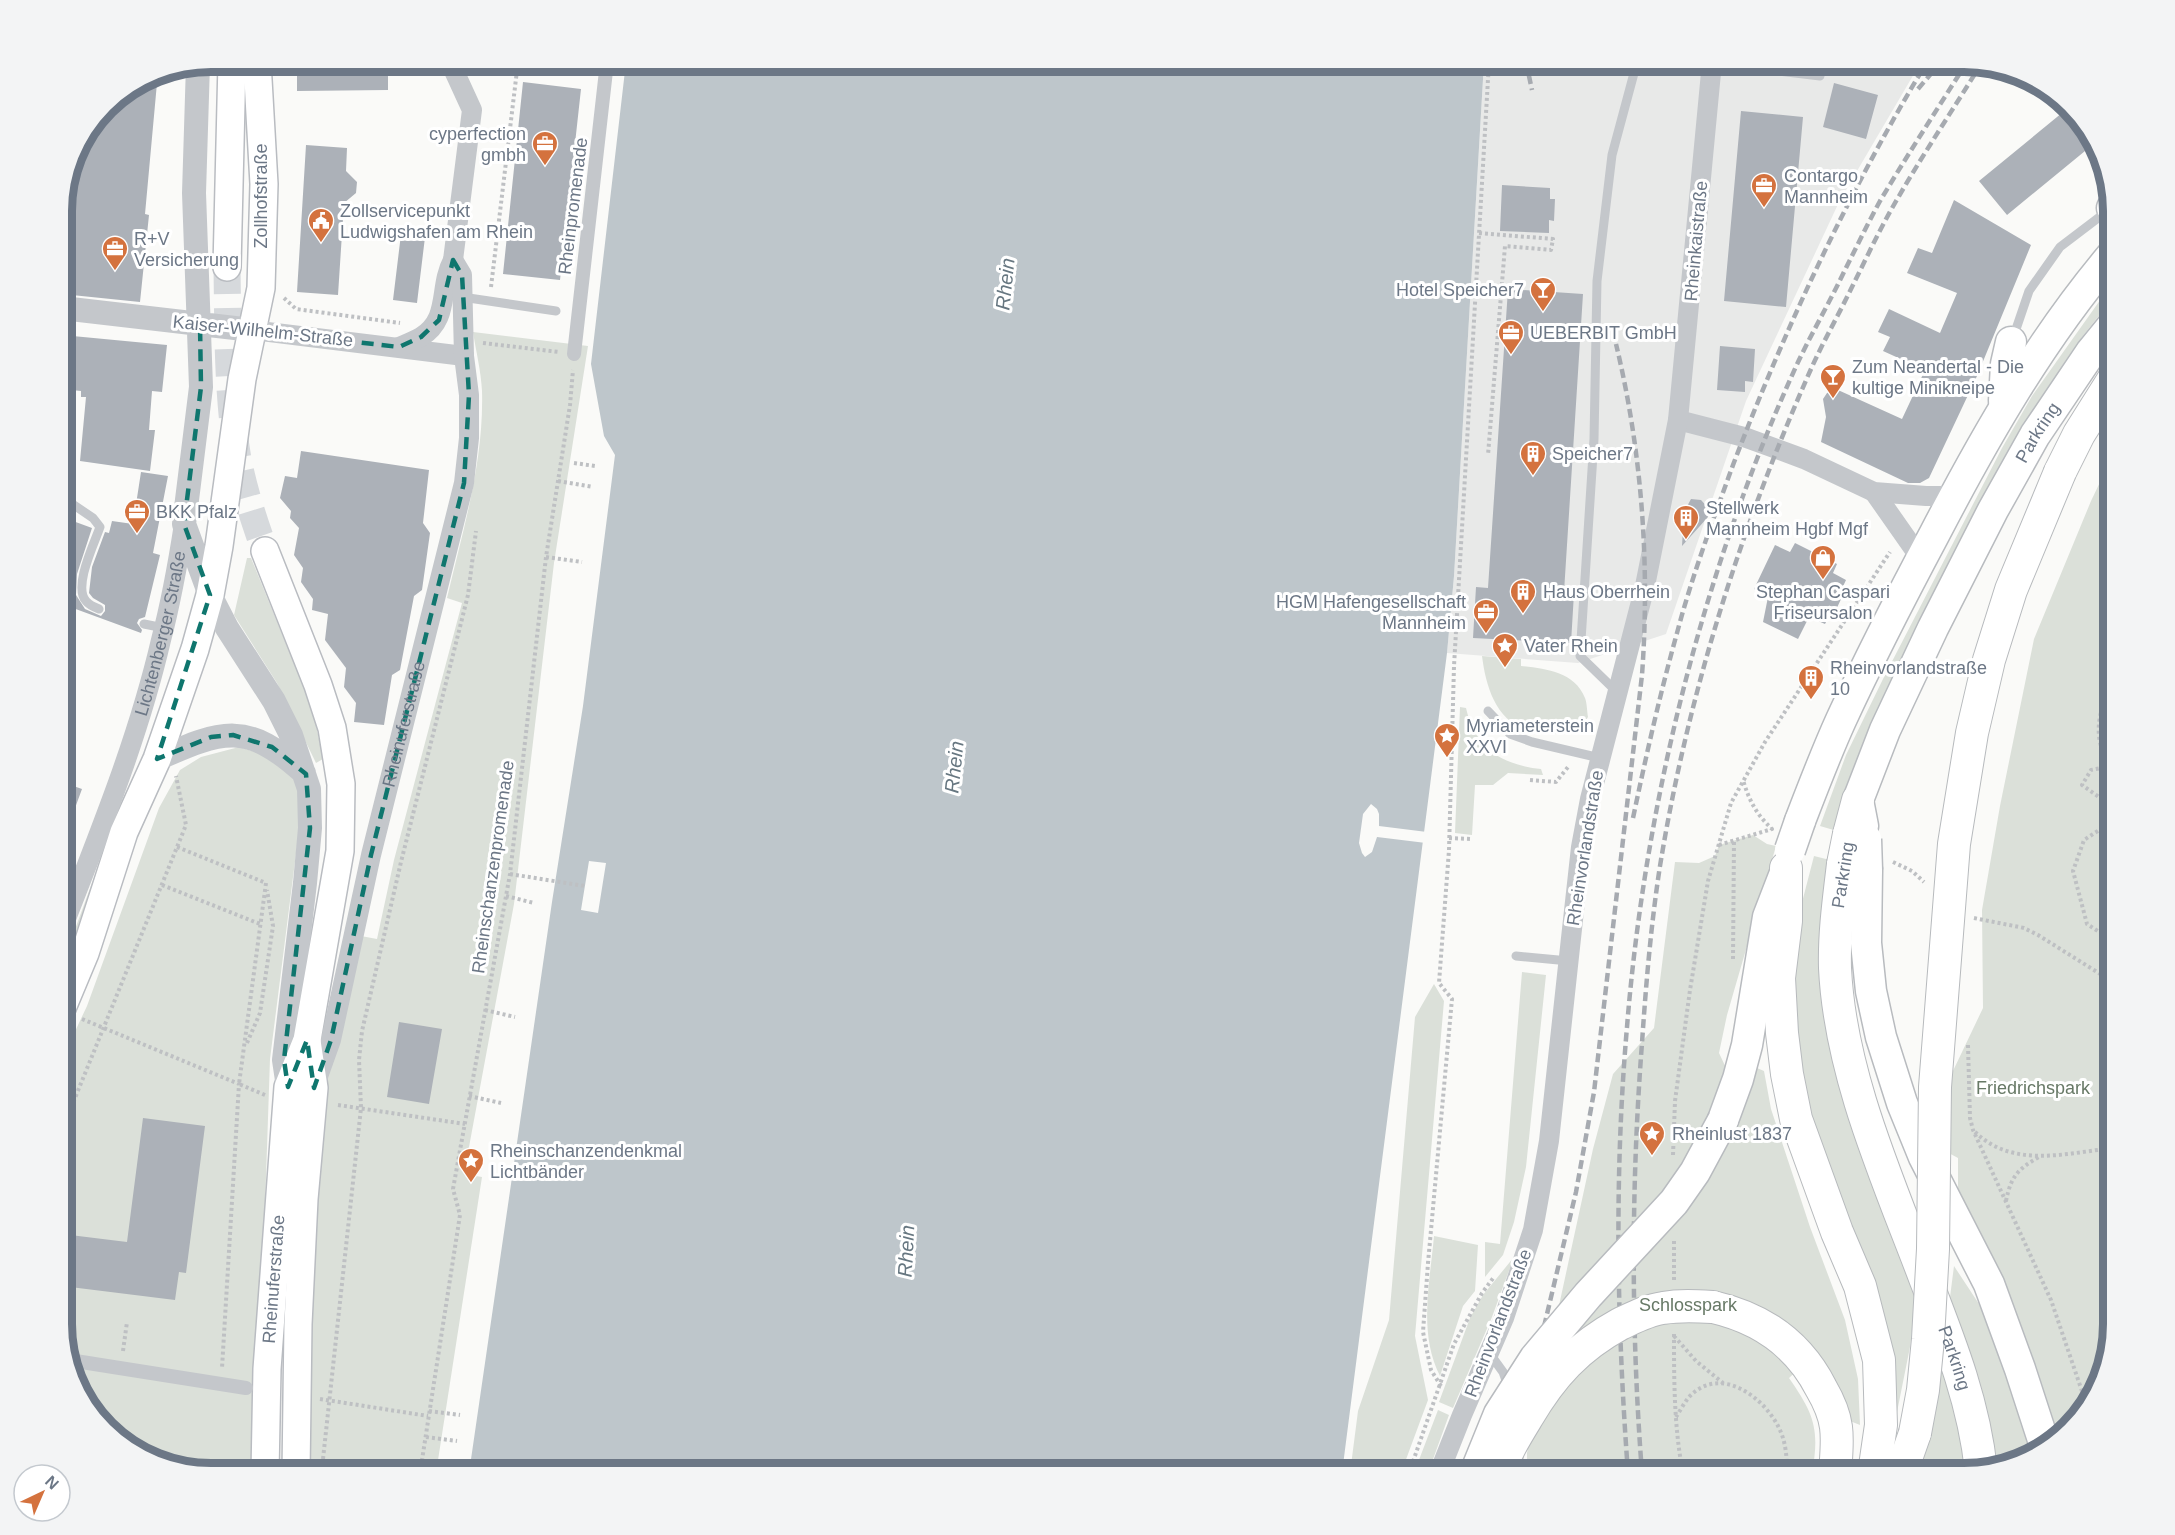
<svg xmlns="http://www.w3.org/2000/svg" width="2175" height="1535" font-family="Arial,sans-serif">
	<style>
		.built { fill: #e8e9e8 }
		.green { fill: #dbe0d9 }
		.water { fill: #bec6cb }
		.pier { fill: #fafaf8 }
		.building { fill: #acb1b8 }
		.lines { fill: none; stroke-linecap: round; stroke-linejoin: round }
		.secondary-tunnel { stroke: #d6d9dc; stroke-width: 27; stroke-dasharray: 27 14; stroke-linecap: butt }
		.secondary-casing { stroke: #b9bcc1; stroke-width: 30 }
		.primary-casing { stroke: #b8bbbf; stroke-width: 33 }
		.trunk-casing { stroke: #b7babd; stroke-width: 34 }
		.path { stroke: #bec0c3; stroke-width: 4; stroke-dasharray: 3 3; stroke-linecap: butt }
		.service { stroke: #c4c7cb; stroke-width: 9 }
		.pedestrian { stroke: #c4c7cb; stroke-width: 14 }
		.minor { stroke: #c4c7cb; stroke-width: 20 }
		.tertiary { stroke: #c4c7cb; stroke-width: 24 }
		.secondary { stroke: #fff; stroke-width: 27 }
		.primary { stroke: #fff; stroke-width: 30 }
		.trunk { stroke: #fff; stroke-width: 32 }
		.rail { stroke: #a6aab0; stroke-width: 4.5; stroke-dasharray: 9 4.5; stroke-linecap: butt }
		.primary-bridge-casing { stroke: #b8bbbf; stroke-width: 33; stroke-linecap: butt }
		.trunk-bridge-casing { stroke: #b7babd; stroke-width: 34; stroke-linecap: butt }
		.primary-bridge { stroke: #fff; stroke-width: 30 }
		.trunk-bridge { stroke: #fff; stroke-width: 32 }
		.marked { fill: none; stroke: #0f766e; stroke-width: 4.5; stroke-dasharray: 12 8; stroke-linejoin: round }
		.labels { text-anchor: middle; stroke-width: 6; stroke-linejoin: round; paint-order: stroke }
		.poi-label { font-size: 18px; fill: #6c7786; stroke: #fff; text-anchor: start }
		.street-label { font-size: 18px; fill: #6c7786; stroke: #fff }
		.park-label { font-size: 18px; fill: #677966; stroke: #fff }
		.water-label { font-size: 20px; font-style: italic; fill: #677781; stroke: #fff }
		.rim { fill: none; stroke: #6c7786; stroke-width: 8 }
	</style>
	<rect width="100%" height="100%" fill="#fafaf8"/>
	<path class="built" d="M1484 62H1921L1840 200 1746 401 1666 634 1578 663 1447 653 1454 576Z"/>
	<path class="green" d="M2113 282V298L2082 337 2026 427 1837 831 1820 826 1846 755 1883 679 2002 448 2032 396Z
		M473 332 588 346 554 563 514 904 464 1174 482 1177 436 1473H306L307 1380 323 1091 361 936 377 939 394 860 462 603 447 598C463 530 484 462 482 391 481 371 476 351 473 332Z
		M2113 455V1324L2106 1372 2083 1415 2055 1438 1958 1209V1158L1921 1138 1983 1008 1982 910 2000 806 2034 639 2091 501Z
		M247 558H251L313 710 323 759 316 763 277 683 234 615Z
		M1482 656 1521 659V666C1545 669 1574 671 1585 698 1587 703 1587 711 1588 717L1577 734C1563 734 1548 734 1534 732 1497 725 1486 688 1482 656Z
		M1460 707 1466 708C1475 748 1502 765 1541 769L1543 775 1508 773 1493 785H1475L1472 835 1455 833Z
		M239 747C283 760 300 764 301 814L270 1059 256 1473H211L163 1465 120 1443 77 1390 62 1333V1059L87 1006 159 808 180 770 201 757Z
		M1753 835 1767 844 1776 846 1727 1015 1719 1053 1744 1106 1757 1068 1764 1071 1771 1109 1810 1227 1845 1320 1858 1379 1860 1425 1850 1421 1815 1354 1789 1378C1814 1414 1820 1429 1812 1473H1527V1453L1593 1149 1613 1074 1654 1028 1675 862 1699 863 1715 856 1719 845Z
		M102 856 79 943 71 940Z
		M1814 856 1830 860 1824 904 1916 1298 1910 1347 1894 1427 1848 1235 1803 1089 1793 1008 1791 945Z
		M1522 972 1546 975 1526 1167 1514 1222 1503 1255 1485 1277V1242L1500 1244Z
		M1434 984 1444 1001 1415 1336 1428 1400 1401 1473H1350L1358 1411 1389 1320 1415 1017Z
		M1434 1236 1478 1245 1475 1291 1463 1306 1440 1376C1418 1333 1430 1282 1434 1236Z
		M1514 1257 1492 1317 1453 1408 1439 1402 1470 1318 1483 1295Z
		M1954 1266 1981 1307 2034 1455 2030 1458 1996 1466 1982 1394 1949 1305Z
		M1942 1363 1957 1415 1967 1473H1908Z
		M1438 1410 1449 1415 1428 1473H1414Z"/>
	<path class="water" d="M626 62H1484L1454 576 1447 653 1342 1473H469L552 902 583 706 615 455 604 436 591 364Z"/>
	<path class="pier" d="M1371 804 1377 809 1379 814V826L1427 832 1426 843 1377 837 1372 852 1365 857 1362 853 1359 843 1363 814Z
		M589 861 606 863 598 913 581 910Z"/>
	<path class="building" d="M297 62H388V90L297 91Z
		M158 72 145 214 149 215 140 302 62 294V201L77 145 112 99Z
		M523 82 581 89 560 280 503 274Z
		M1834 83 1878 95 1866 139 1823 127Z
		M2068 108 2096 142 2007 215 1979 181Z
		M1741 111 1803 117 1786 307 1724 301Z
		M306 145 347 148 346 171 357 182 356 193 344 203 338 295 297 292Z
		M1502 185 1550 188V199H1555L1554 221 1549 220V233L1500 231Z
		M1954 200 2031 245 1977 376 1929 478 1920 483H1908L1821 442 1826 417 1823 399 1827 393 1832 390H1838L1902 419 1925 370 1883 351 1890 337 1878 332 1889 309 1940 333 1957 293 1907 273 1918 248 1932 253Z
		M402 226 426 229 417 303 393 300Z
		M1508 289 1583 294 1564 592 1574 593 1571 643 1473 638 1476 587 1488 588Z
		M62 335 167 345 162 392 152 391 149 430H155L150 471 80 461 86 397H81V391L62 389Z
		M1720 346 1755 349 1753 382 1745 381V392L1717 390Z
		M301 451 429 470 423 523 430 533 422 590 414 596 400 670 392 675 384 725 354 722 356 703 344 687 346 668 325 640 328 614 312 610 313 599 301 582 303 568 294 555 299 528 290 518 291 511 280 498 285 476 297 478Z
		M141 472 168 476 153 553 160 555 145 617 139 619 137 623 142 630 141 633 62 604V517L92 528 77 574 76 595 85 609 101 616 105 611V605L93 598 89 593 92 567 105 532 109 533 112 521 133 524Z
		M1691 499 1701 500 1710 510 1708 517 1682 546 1684 512Z
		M1795 543 1837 564 1833 573 1846 580 1839 595 1842 597 1835 612 1832 610 1825 624 1809 617 1798 639 1763 622 1768 597 1754 589 1775 545 1790 552Z
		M62 782 82 789 64 838 62 837Z
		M399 1022 442 1029 429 1104 387 1097Z
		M143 1118 205 1126 186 1273 179 1272 175 1300 62 1286V1234L127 1242Z"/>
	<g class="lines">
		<path class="secondary-tunnel" d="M227 267C228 331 227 396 238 459 244 490 254 521 265 551"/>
		<defs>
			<g id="secondary">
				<path d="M227 267 232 62"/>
				<path d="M62 1008 85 953 124 832 157 759 195 649 210 595 219 546 242 379 261 288 264 184 257 62"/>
				<path id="s3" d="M265 1473 267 1369 288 1087 307 1040 340 851 341 784 332 728 318 685 265 551"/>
				<path d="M296 1473 298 1324 304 1199 314 1088 307 1041"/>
			</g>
			<g id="primary">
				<path d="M2112 208 2113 207"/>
				<path d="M2004 401 2006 364 2011 342"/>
				<path d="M1800 821C1813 787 1826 753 1841 720 1870 657 1902 595 1935 533 1986 435 2041 339 2113 254"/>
				<path id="s4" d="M1863 826 1858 800 1885 730 1933 628 1993 510 2035 435 2091 352 2113 325"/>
				<path d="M1867 870 1866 943 1871 991 1881 1037 1902 1103 1924 1157 1989 1284 2020 1369 2045 1446"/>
				<path d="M1723 1120 1738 1079 1747 1045 1768 917 1785 873"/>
			</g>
			<g id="trunk">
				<path d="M2060 472 2079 434 2113 380"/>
				<path d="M1849 834 1858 800"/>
				<path id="s5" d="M1843 864C1839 898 1834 933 1835 968 1840 1074 1888 1180 1925 1278 1949 1340 1974 1402 1981 1470"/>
				<path d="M1786 868V921L1779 978 1782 1033 1787 1074 1796 1119 1837 1232 1860 1286 1879 1360 1881 1425 1874 1473"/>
				<path d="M1713 1307C1761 1318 1798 1343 1821 1388 1828 1400 1834 1412 1836 1427 1838 1442 1836 1458 1835 1473"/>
				<path d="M1901 1473 1915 1433"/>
			</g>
		</defs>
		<use href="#secondary" class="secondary-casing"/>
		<use href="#primary" class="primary-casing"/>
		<use href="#trunk" class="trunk-casing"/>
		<path class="path" d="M1479 233 1553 239 1551 250 1505 246 1488 455
			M491 287 518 62
			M284 298 296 309 400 323
			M483 343 559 352
			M574 463 595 466
			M558 481 593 487
			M546 557 582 562
			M2113 679C2102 706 2091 730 2106 758L2101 768 2091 770 2082 785 2113 807
			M1530 780 1556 782 1568 767
			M2113 821 2084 840 2073 871 2087 924 2113 941
			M1449 838 1471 839
			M1719 845 1772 829C1756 814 1749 800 1743 780
			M177 847 266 883
			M1893 862 1912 871 1924 882
			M510 874 585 886
			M162 885 260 924
			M506 896 534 903
			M1974 918 2024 928 2038 935 2113 982
			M1733 959 1734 840
			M485 1010 515 1017
			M82 1019 239 1084 222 1368
			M247 1043 260 1013 273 926 267 890
			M62 1045 67 1031
			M1968 1045 1970 1118 1973 1130 2051 1300 2087 1406
			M265 1095 239 1084 266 883
			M469 1096 501 1103
			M338 1105 465 1124
			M62 1130 186 825 176 776
			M1975 1132C2013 1169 2067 1153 2113 1148
			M1673 1155 1675 1101 1690 990 1708 881 1731 803 1765 742 1890 552
			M2006 1201C2011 1176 2018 1169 2039 1157
			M1674 1241V1281
			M1674 1334C1674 1380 1674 1428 1683 1473
			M1674 1336 1696 1361 1723 1383
			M123 1351 127 1322
			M1441 1386 1431 1370 1423 1332 1428 1263 1452 999 1439 983 1449 850 1454 666 1489 62
			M320 1399 428 1416
			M429 1411 460 1415
			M1676 1417C1680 1411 1684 1403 1689 1397 1720 1364 1764 1397 1779 1428 1786 1442 1787 1458 1787 1473
			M426 1437 457 1441
			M323 1459 361 1108 359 1060 362 1031 401 862 468 595 476 531
			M420 1473 460 1215 453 1189 510 874 546 557 570 405 573 370
			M1409 1473 1454 1344 1482 1293 1494 1277"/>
		<path class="service" d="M1712 63 1820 76
			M456 74 479 62
			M462 297 556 311
			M2013 338 2029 291 2060 247 2110 209
			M62 497 93 518 100 527C94 544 73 587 86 601 89 605 94 607 99 609
			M144 624 164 628
			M1616 691 1580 656 1594 439 1597 281 1612 155 1637 62
			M1488 711 1510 734 1532 742 1600 758
			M1516 956 1569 961
			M1490 1354 1503 1372 1508 1386"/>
		<path class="pedestrian" d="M574 354 607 62
			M69 1360 246 1388"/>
		<g class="minor">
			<path d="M252 330 464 356"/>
			<path d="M399 347C406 344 414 341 421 337 451 318 438 288 453 260L472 110 450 62"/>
			<path d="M1678 420 1744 437 1804 459 1874 492 1926 496H1954"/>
			<path d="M1874 492 1921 559"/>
			<path id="s1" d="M62 929C99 834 138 739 161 640 171 602 178 563 184 524"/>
			<path id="s2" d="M315 1085 331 1040 371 855 464 483 469 438V395L464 356 462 275 453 260"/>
			<path d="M1439 1473 1462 1415 1504 1318 1533 1230 1549 1141 1572 929 1581 847 1590 799 1645 586 1678 420 1712 62"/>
		</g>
		<path class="tertiary" d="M198 64 194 193 201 387 184 524 210 595 227 628 274 701 291 735 309 789 310 828 305 883 284 1060 288 1087
			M62 308 252 330
			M157 759C223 730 247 721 304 773"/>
		<use href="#secondary" class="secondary"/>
		<use href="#primary" class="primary"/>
		<use href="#trunk" class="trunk"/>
		<path class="rail" d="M1526 62 1532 90
			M1918 89 1941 62
			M1633 818C1646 756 1660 694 1677 633 1692 576 1713 520 1733 465 1786 326 1850 189 1927 62
			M1519 1473 1533 1373 1576 1192 1594 1092 1642 675C1650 565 1642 452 1616 344
			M1628 1473C1617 1325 1614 1176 1627 1027 1645 802 1704 566 1799 360 1813 331 1829 303 1843 274 1855 250 1867 225 1880 201 1908 154 1938 108 1967 62
			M1642 1473C1631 1330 1631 1187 1642 1043 1646 984 1651 924 1660 866 1688 694 1741 527 1811 369 1823 342 1838 316 1851 289 1864 263 1877 235 1891 210 1919 160 1951 113 1981 64"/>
		<defs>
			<path id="primary-bridge" d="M1866 839 1867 870
				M1790 850 1800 821
				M1475 1473 1499 1414 1535 1358 1588 1295 1674 1202 1695 1172 1723 1120"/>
			<path id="trunk-bridge" d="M1843 864 1849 834
				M1915 1433 1923 1390 1928 1339 1933 1249 1935 1087 1954 844 1972 733 1989 660 2011 590 2060 472
				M1499 1473C1505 1453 1517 1434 1528 1416 1552 1375 1578 1347 1620 1324 1633 1318 1648 1310 1663 1308 1680 1305 1696 1306 1713 1307"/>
		</defs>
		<use href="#primary-bridge" class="primary-bridge-casing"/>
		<use href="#trunk-bridge" class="trunk-bridge-casing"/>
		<use href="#primary-bridge" class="primary-bridge"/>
		<use href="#trunk-bridge" class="trunk-bridge"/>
	</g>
	<path class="marked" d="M453 260 462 275 469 395 464 483 371 855 331 1040 314 1088 307 1040 288 1087 284 1060 310 828 306 774 272 747 233 735 211 737 157 759 210 595 184 524 201 387 200 324 399 347 421 337 439 320Z"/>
	<defs>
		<symbol id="office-pin" viewBox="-11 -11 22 30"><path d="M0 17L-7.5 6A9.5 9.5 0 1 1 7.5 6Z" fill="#d4723e" stroke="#fff"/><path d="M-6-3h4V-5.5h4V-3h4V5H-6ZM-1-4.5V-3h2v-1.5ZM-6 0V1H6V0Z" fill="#fff"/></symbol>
		<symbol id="civic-pin" viewBox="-11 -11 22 30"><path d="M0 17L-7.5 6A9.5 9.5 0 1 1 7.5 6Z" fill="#d4723e" stroke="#fff"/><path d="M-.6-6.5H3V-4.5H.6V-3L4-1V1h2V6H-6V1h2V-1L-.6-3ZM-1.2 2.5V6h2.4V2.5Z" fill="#fff"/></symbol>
		<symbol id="bar-pin" viewBox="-11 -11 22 30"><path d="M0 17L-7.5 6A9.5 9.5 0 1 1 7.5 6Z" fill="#d4723e" stroke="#fff"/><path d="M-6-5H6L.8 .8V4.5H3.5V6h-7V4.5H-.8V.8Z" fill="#fff"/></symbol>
		<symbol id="building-pin" viewBox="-11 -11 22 30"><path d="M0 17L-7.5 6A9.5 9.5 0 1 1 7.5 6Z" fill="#d4723e" stroke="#fff"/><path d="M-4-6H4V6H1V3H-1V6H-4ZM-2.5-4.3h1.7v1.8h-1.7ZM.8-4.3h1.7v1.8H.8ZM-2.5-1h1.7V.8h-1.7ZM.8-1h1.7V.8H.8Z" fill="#fff"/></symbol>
		<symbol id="shop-pin" viewBox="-11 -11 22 30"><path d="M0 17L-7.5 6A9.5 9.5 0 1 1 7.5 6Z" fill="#d4723e" stroke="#fff"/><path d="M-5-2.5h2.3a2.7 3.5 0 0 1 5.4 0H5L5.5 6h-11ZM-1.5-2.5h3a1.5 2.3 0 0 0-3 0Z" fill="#fff"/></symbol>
		<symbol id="sight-pin" viewBox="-11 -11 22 30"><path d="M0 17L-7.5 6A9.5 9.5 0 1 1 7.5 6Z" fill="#d4723e" stroke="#fff"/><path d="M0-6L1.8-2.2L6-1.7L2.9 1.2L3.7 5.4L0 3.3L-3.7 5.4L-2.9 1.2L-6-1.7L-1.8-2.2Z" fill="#fff"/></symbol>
	</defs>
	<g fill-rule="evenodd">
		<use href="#office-pin" x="530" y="129" width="30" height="40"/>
		<use href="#office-pin" x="1749" y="171" width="30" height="40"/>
		<use href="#civic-pin" x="306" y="206" width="30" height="40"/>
		<use href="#office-pin" x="100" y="234" width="30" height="40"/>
		<use href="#bar-pin" x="1528" y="275" width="30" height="40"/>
		<use href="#office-pin" x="1496" y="318" width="30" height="40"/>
		<use href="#bar-pin" x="1818" y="362" width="30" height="40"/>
		<use href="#building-pin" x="1518" y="439" width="30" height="40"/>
		<use href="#office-pin" x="122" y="497" width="30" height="40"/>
		<use href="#building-pin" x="1671" y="503" width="30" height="40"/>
		<use href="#shop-pin" x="1808" y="543" width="30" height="40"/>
		<use href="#building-pin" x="1508" y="577" width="30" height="40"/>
		<use href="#office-pin" x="1471" y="597" width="30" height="40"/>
		<use href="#sight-pin" x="1490" y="631" width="30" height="40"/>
		<use href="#building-pin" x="1796" y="663" width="30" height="40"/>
		<use href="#sight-pin" x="1432" y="721" width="30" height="40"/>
		<use href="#sight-pin" x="1637" y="1119" width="30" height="40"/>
		<use href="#sight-pin" x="456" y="1146" width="30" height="40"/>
	</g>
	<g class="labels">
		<g class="poi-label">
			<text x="526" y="140" text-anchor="end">cyperfection<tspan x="526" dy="21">gmbh</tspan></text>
			<text x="1784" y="182">Contargo<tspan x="1784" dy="21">Mannheim</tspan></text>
			<text x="340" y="217">Zollservicepunkt<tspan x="340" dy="21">Ludwigshafen am Rhein</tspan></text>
			<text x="134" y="245">R+V<tspan x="134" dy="21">Versicherung</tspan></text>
			<text x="1524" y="296" text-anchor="end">Hotel Speicher7</text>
			<text x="1530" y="339">UEBERBIT GmbH</text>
			<text x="1852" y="373">Zum Neandertal - Die<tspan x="1852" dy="21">kultige Minikneipe</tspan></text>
			<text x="1552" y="460">Speicher7</text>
			<text x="1706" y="514">Stellwerk<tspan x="1706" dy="21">Mannheim Hgbf Mgf</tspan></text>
			<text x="156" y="518">BKK Pfalz</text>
			<text x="1543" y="598">Haus Oberrhein</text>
			<text x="1823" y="598" text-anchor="middle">Stephan Caspari<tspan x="1823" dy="21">Friseursalon</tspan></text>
			<text x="1466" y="608" text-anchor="end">HGM Hafengesellschaft<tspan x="1466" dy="21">Mannheim</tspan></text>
			<text x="1524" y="652">Vater Rhein</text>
			<text x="1830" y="674">Rheinvorlandstraße<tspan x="1830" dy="21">10</tspan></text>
			<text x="1466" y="732">Myriameterstein<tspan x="1466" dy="21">XXVI</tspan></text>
			<text x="1672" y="1140">Rheinlust 1837</text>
			<text x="490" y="1157">Rheinschanzendenkmal<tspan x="490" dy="21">Lichtbänder</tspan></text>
		</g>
		<g class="street-label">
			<text transform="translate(261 196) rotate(-90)" y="6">Zollhofstraße</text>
			<text transform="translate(573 206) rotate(-83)" y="6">Rheinpromenade</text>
			<text transform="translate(1696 241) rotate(-85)" y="6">Rheinkaistraße</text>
			<text transform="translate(263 331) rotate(6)" y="6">Kaiser-Wilhelm-Straße</text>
			<text dy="6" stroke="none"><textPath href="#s4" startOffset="436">Parkring</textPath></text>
			<text dy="6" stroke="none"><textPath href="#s1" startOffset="312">Lichtenberger Straße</textPath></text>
			<text dy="6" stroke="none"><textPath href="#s2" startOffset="372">Rheinuferstraße</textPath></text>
			<text transform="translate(1585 848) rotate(-81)" y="6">Rheinvorlandstraße</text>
			<text transform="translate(493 867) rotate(-82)" y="6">Rheinschanzenpromenade</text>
			<text transform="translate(1843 875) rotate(-81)" y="6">Parkring</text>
			<text dy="6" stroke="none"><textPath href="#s3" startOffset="194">Rheinuferstraße</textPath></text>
			<text transform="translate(1498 1323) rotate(-69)" y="6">Rheinvorlandstraße</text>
			<text dy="6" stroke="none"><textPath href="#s5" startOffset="514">Parkring</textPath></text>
		</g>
		<g class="park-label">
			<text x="2033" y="1094">Friedrichspark</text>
			<text x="1688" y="1311">Schlosspark</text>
		</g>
		<g class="water-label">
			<text transform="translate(1005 284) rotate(-84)" y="7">Rhein</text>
			<text transform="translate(954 767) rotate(-84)" y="7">Rhein</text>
			<text transform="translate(906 1251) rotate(-87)" y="7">Rhein</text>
		</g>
	</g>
	<path d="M0 0H2175V1535H0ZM211 72H1964A139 139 0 0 1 2103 211V1324A139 139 0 0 1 1964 1463H211A139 139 0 0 1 72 1324V211A139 139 0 0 1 211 72Z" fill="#f3f4f5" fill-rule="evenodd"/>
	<path class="rim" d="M211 72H1964A139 139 0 0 1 2103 211V1324A139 139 0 0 1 1964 1463H211A139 139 0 0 1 72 1324V211A139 139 0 0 1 211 72Z"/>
	<g transform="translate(42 1493) rotate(44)"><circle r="28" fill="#ffffff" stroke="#c4c9cf" stroke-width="1.5"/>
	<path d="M0-4.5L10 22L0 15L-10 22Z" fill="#d4723e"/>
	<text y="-9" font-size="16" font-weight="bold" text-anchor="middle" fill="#6c7786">N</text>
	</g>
</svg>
